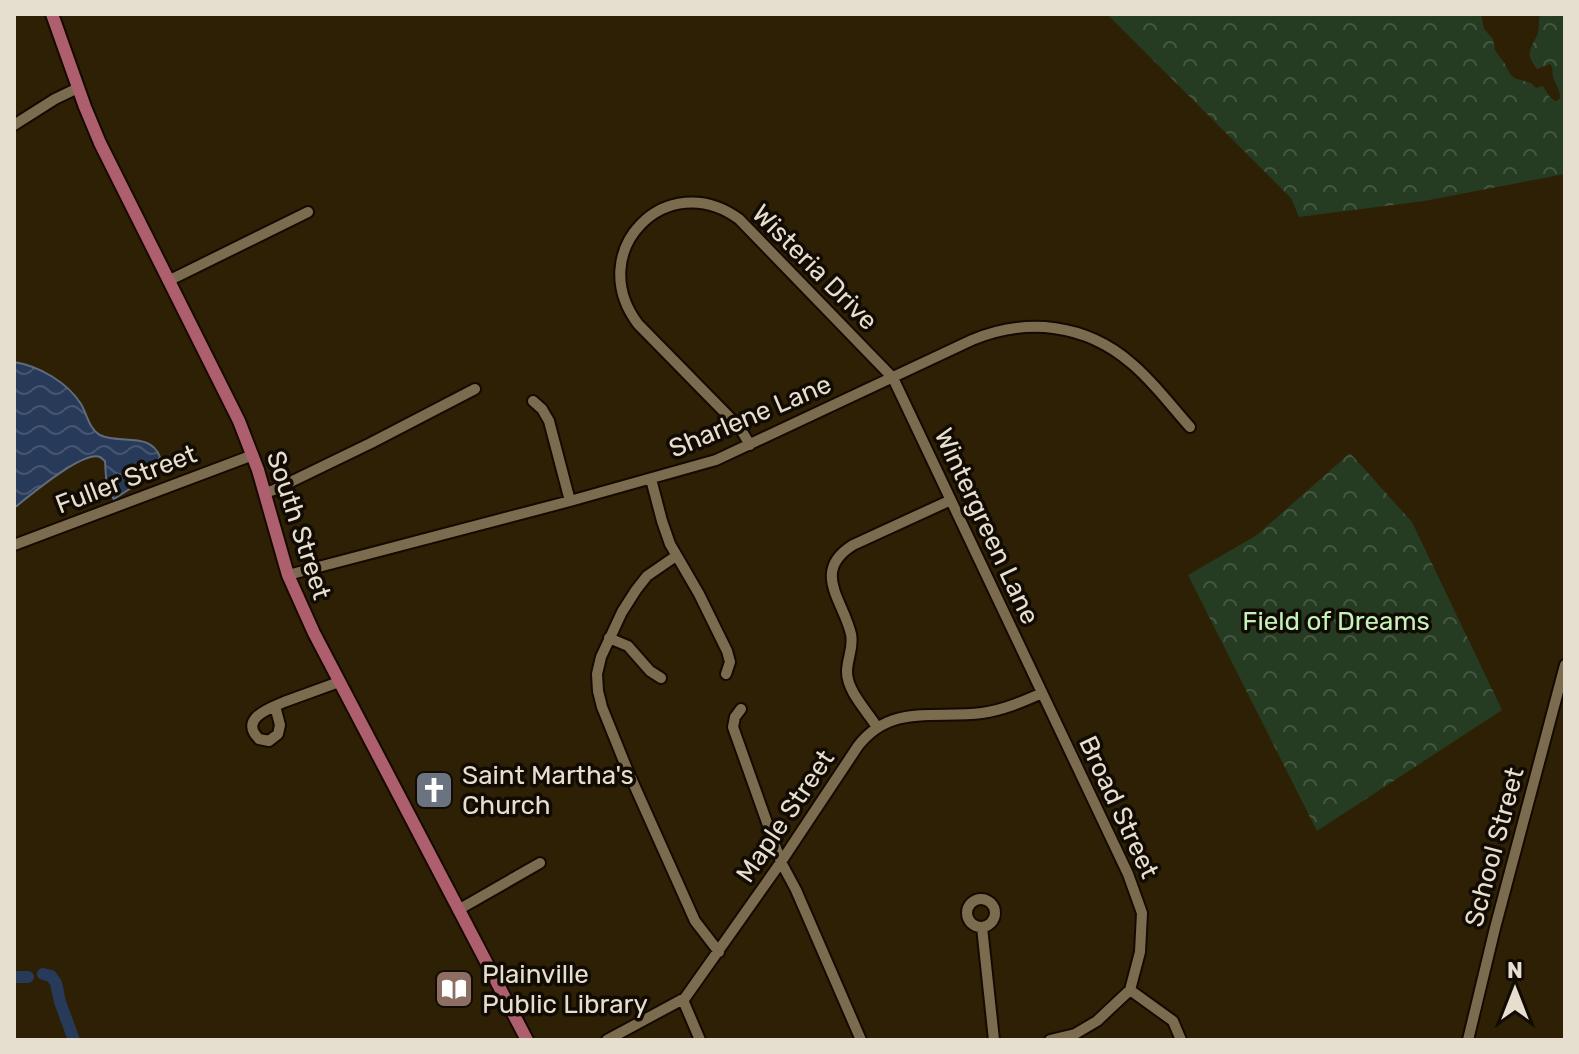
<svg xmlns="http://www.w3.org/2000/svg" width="1579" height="1054" font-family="Rubik,sans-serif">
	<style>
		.park { fill: url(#park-crowns) }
		.water { fill: url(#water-waves); stroke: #606b7c; stroke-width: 2 }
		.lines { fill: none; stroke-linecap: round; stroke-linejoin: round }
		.river { stroke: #273a59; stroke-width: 12 }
		.minor-casing { stroke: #150900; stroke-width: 14 }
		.major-casing { stroke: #150900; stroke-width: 16 }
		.minor { stroke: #7b6c50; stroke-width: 10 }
		.major { stroke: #ad5f6d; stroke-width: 12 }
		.labels { text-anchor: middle; stroke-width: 7; stroke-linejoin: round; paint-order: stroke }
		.street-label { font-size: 26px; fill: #e6dece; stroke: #110b03 }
		.park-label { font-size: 26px; fill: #c4f3bb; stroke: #110b03 }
		.poi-label { font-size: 26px; fill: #e6dece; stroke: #110b03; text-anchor: start }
	</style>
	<defs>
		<pattern id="park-crowns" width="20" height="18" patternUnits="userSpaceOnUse" patternTransform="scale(2)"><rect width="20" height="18" fill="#253b22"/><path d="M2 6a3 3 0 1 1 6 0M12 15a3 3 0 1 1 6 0" fill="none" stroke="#455741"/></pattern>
		<pattern id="water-waves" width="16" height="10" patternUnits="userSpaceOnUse" patternTransform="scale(2)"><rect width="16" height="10" fill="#273a59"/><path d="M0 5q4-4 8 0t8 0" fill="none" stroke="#465670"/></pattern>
	</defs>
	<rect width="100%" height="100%" fill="#2d2005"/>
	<path class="park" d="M1107 14H1481L1484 29 1493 39 1495 50 1505 64 1510 74 1514 78 1531 83 1536 88 1543 86 1549 96 1556 102 1560 98C1560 88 1555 85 1553 76 1552 73 1553 70 1552 67L1550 64 1537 69C1525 53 1530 51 1537 35 1540 28 1538 21 1540 14H1565V174L1424 201 1299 217 1291 198Z
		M1350 453 1412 522 1502 710 1317 831 1188 575 1257 535Z"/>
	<path class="water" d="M14 362C39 366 67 382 81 404 87 414 89 429 100 435 120 445 150 431 160 457L142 481 114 499C105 489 106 474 105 461 103 460 102 458 100 457 83 450 28 497 14 508Z"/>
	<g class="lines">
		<path class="river" d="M43 974 51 976 56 983 60 1002 74 1040
			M14 977H28"/>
		<defs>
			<path id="minor" d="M14 125 55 99 78 88
				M168 281 308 212
				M533 401 542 409 549 421 570 501
				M750 445 740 428 638 324C583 251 667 166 739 219L893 378 1128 874 1142 913 1140 952 1130 990 1097 1021 1075 1034 1050 1040
				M651 479 662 521 670 544 699 594 727 651 730 662 726 674
				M264 493 274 490 371 443 475 389
				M14 545 253 455
				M676 556 647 576 636 590 622 612 601 657 597 674 598 691 602 707 627 769 695 921 719 952
				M288 575 570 501 716 460 972 340C1027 317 1086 324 1131 363 1153 381 1171 406 1190 427
				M609 638 628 646 650 671 661 678
				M275 706 280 725 278 734 269 741 259 739C239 719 268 709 284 702L339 682
				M741 709 735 717 733 727 781 862 796 890 861 1040
				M877 727C867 711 847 691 847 672 847 658 854 648 851 634 843 600 811 571 853 545L951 500
				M967 913a14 14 0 1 1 28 0a14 14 0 1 1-28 0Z
				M458 910 540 863
				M982 927 994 1040
				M1130 990 1173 1021 1181 1040
				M683 1000 700 1040
				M607 1040 685 998 781 862 858 746C891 703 936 719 982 713 1003 710 1022 702 1042 693
				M1468 1040 1495 928 1565 665"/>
			<path id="major" d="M52 14 85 107 100 143 239 421 258 470 288 575 314 633 527 1040"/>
		</defs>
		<use href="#minor" class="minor-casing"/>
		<use href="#major" class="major-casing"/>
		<use href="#minor" class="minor"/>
		<use href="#major" class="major"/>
	</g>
	<defs>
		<symbol id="church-square" viewBox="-11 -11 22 22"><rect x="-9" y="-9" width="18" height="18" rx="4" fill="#6b7280" stroke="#110b03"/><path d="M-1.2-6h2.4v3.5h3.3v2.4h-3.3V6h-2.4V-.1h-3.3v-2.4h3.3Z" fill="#fff"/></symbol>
		<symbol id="library-square" viewBox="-11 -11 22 22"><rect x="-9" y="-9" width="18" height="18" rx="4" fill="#8d6e63" stroke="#110b03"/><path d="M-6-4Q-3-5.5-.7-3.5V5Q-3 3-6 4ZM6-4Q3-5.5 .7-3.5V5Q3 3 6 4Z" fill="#fff"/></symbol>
	</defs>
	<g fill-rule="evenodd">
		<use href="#church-square" x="412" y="768" width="44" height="44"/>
		<use href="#library-square" x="432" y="967" width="44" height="44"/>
	</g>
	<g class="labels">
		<g class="street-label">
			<text transform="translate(815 267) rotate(45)" y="9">Wisteria Drive</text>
			<text transform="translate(750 416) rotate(-23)" y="9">Sharlene Lane</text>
			<text transform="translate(126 479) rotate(-21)" y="9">Fuller Street</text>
			<text transform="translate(299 525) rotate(72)" y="9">South Street</text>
			<text transform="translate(987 526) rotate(65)" y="9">Wintergreen Lane</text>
			<text transform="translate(1119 807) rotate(65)" y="9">Broad Street</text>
			<text transform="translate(785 816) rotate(-56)" y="9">Maple Street</text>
			<text transform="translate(1494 847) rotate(-75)" y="9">School Street</text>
		</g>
		<g class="park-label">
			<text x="1336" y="630">Field of Dreams</text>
		</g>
		<g class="poi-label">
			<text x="462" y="784">Saint Martha's<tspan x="462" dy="30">Church</tspan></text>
			<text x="482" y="983">Plainville<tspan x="482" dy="30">Public Library</tspan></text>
		</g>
	</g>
	<rect width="1579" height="1054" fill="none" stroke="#e6dece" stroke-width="32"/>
	<g transform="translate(1515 990)" stroke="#110b03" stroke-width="6" paint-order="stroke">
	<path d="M0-6L14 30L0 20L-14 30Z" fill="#e6dece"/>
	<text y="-12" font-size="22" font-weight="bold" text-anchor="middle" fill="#e6dece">N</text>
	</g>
</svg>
